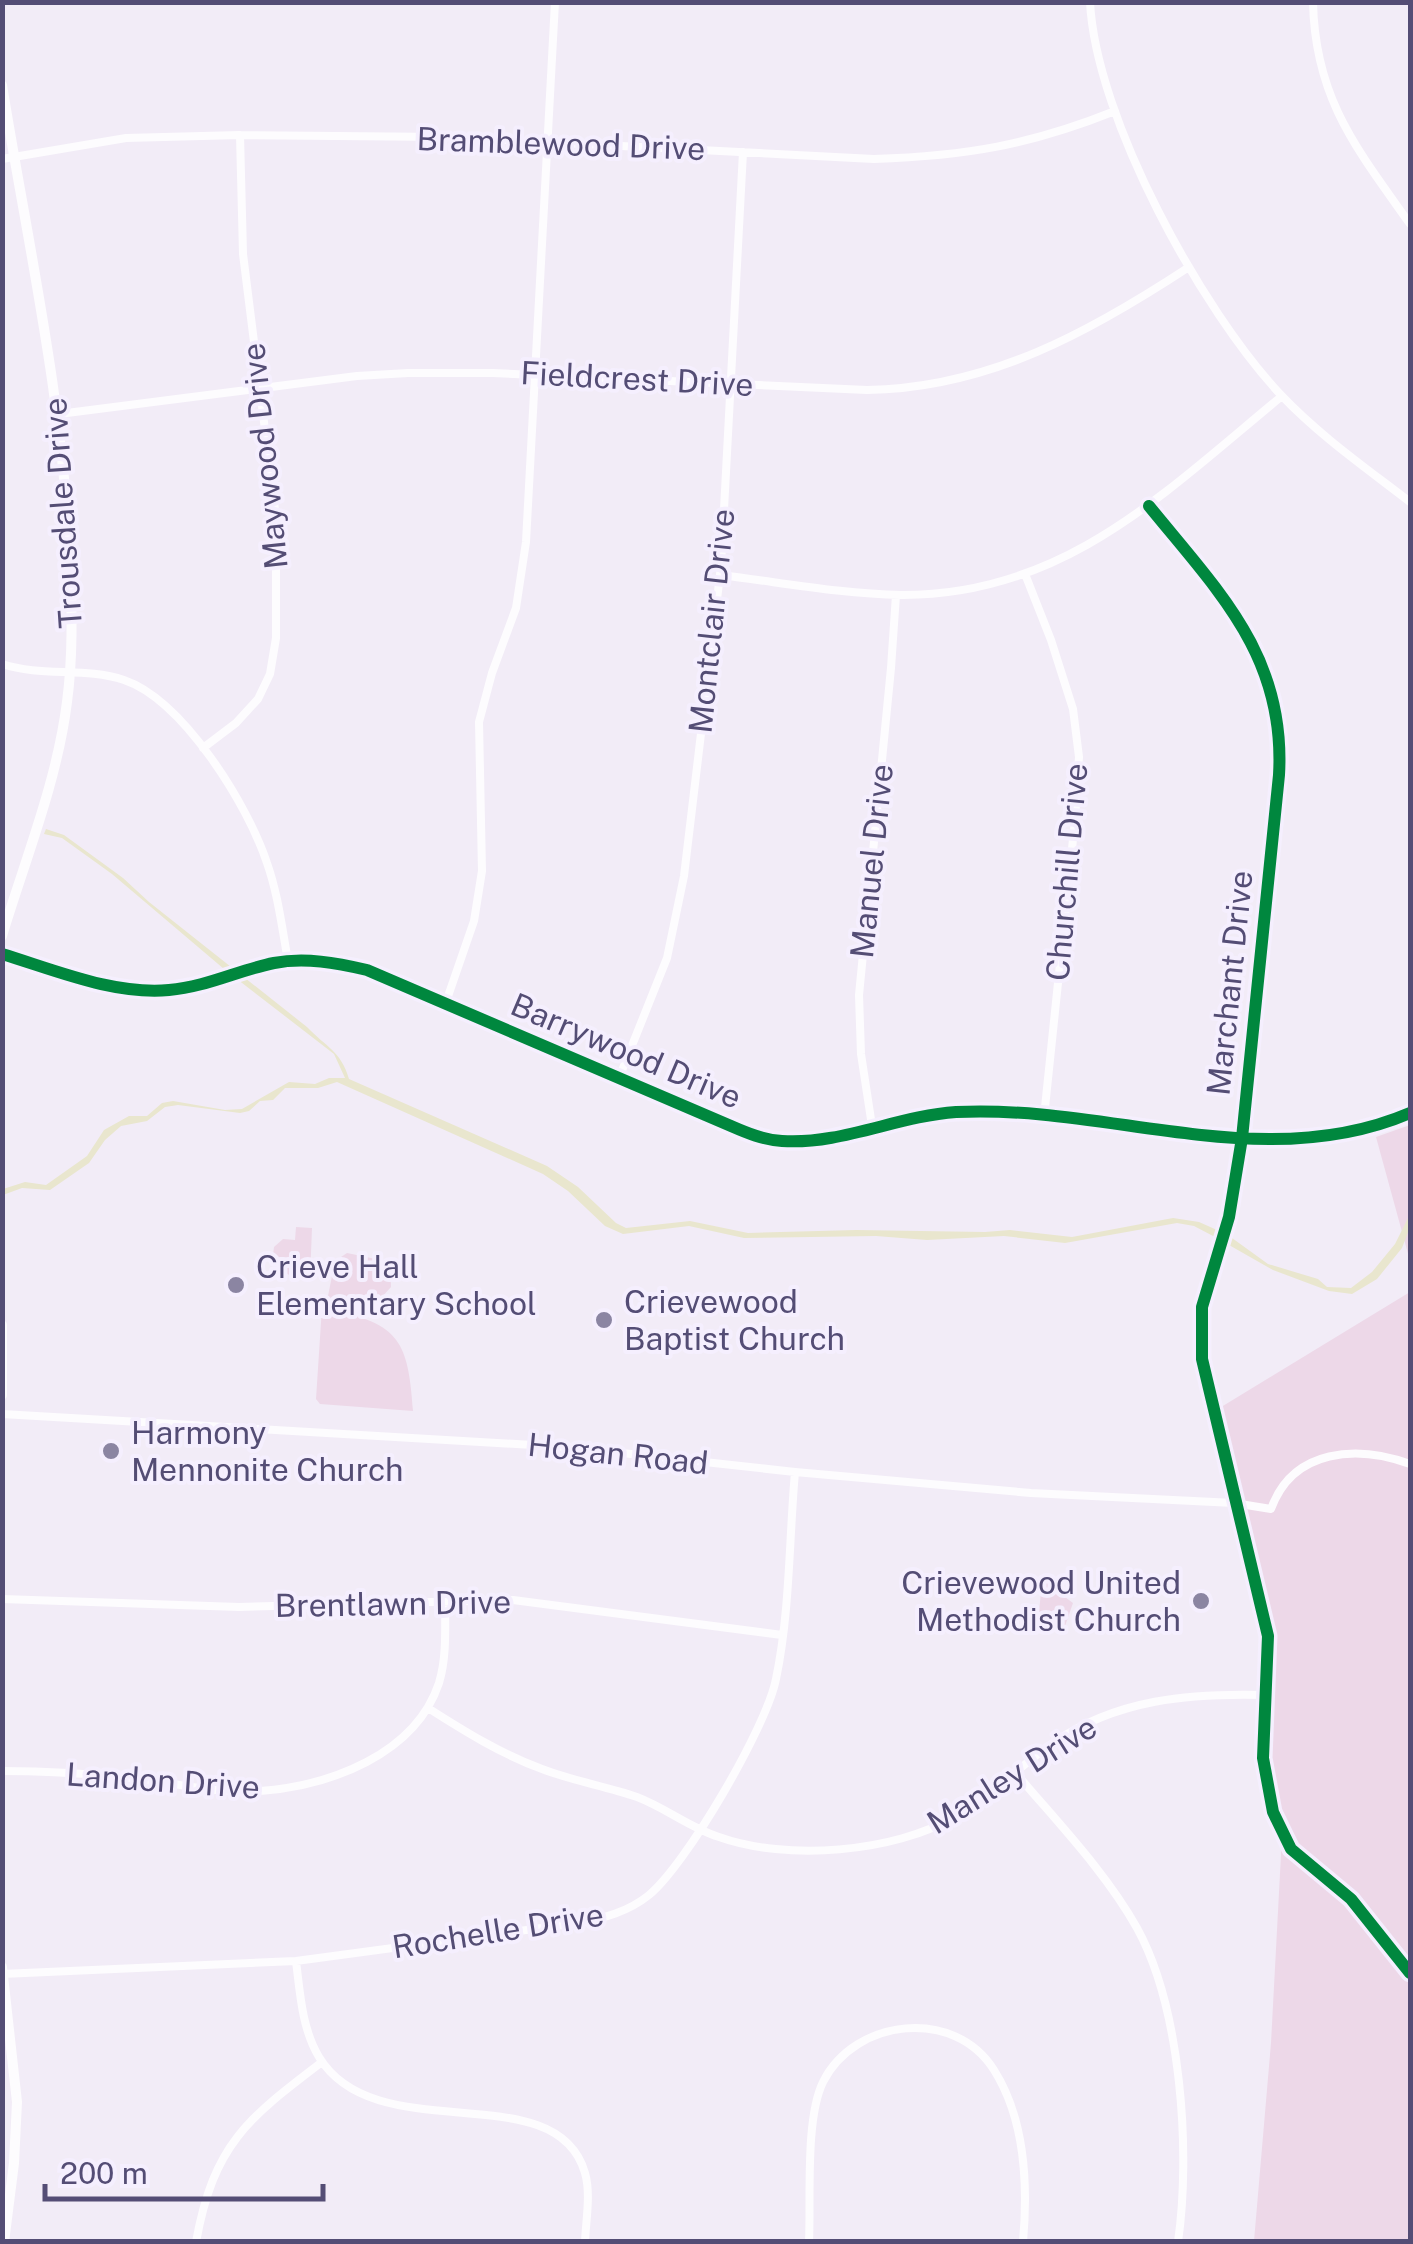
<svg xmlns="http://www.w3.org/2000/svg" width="1413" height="2244" font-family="'Public Sans',sans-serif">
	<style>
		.green { fill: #edd8e8 }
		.water { fill: #e9e6ce }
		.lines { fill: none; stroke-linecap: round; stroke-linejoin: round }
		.street { stroke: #fdfcfe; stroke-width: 8 }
		.secondary { stroke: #fdfcfe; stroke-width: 10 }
		.cycleway-casing { stroke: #f5effe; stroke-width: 19 }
		.cycleway { stroke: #00873e; stroke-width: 12 }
		.poi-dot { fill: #8b85a2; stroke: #f5effe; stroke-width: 4 }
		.labels { text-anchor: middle; stroke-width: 8; stroke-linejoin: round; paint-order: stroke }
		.street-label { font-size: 32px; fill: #544d75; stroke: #f5effe }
		.poi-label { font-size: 32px; fill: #544d75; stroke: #f5effe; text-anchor: start }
	</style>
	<rect width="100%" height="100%" fill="#f2ecf7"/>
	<path class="green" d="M1410 1125V1261L1376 1137Z
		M296 1227 312 1228 310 1279 292 1277 272 1263 274 1247 283 1239 295 1240Z
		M347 1253 390 1262 391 1287 372 1308 349 1309 326 1306 335 1261Z
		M1410 1292V2241H1254L1271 2043 1282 1836 1265 1777 1269 1653 1213 1412Z
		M322 1307C397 1324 408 1335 413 1411L320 1404 316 1399Z
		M1042 1581 1050 1583V1586L1073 1603 1065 1626 1038 1623Z"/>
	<path class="water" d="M46 829 64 835 123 878 149 902 307 1027C326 1047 341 1051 349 1079L547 1166 578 1187 616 1223 626 1228 690 1221 748 1233 856 1230 985 1232 1010 1230 1072 1237 1173 1218 1199 1222 1217 1230 1215 1237 1194 1226 1177 1223 1065 1243 1004 1236 927 1240 876 1236 744 1238 689 1226 623 1234 605 1226 568 1191 543 1174 337 1082 318 1088H285L273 1100 260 1101 249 1111 240 1113 178 1105 165 1107 147 1121 121 1126 105 1140 89 1163 50 1190 22 1188 3 1195V1189L25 1182 46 1185 87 1156 104 1130 129 1116H147L162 1103 173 1101 225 1110 242 1109 289 1082 315 1084 329 1078H345L334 1054 224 969 112 874 62 838 44 834Z
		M1410 1214V1227L1402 1248 1377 1279 1352 1294 1329 1291 1273 1270 1229 1245 1232 1238 1268 1264 1318 1279 1327 1287 1351 1288 1372 1272 1395 1244Z"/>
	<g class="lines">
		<path class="street" d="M1090 2C1096 119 1202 311 1281 395 1320 436 1366 468 1410 502
			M1313 2C1315 99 1357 149 1410 224
			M2 159 126 138 240 135 445 137 874 159C966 156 1030 145 1115 111
			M59 414 357 376 408 373H493L867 390C989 388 1090 332 1189 267
			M1149 506C1218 591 1286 656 1279 775L1242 1138 1229 1217 1202 1307V1359L1268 1636 1263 1758 1273 1812 1291 1849 1351 1899 1410 1973
			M1025 574 1051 640 1073 709 1079 757 1075 820 1044 1117
			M720 575C779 582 841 594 901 595 1064 596 1165 492 1282 396
			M2 664C42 677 85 667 124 680 183 700 248 805 267 863 278 894 282 928 288 961
			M203 748 236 723 258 699 270 674 276 638V518L243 254 240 135
			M2 954C55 970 113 995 169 990 206 987 239 970 274 963 305 957 337 963 367 970L731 1126C747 1133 764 1140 782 1141 840 1145 898 1116 956 1112 1108 1104 1263 1176 1410 1113
			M446 1002 474 921 482 871 479 722 492 673 516 608 526 542 555 2
			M619 1078 667 958 684 876 721 566 743 152
			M872 1126 861 1054 859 995 891 668 896 595
			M2 1414 567 1447 795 1472 1031 1493 1234 1503 1271 1509C1293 1448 1358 1445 1410 1464
			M2 1599 239 1607 513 1600 782 1635
			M428 1708C464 1731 501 1754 542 1769 573 1781 606 1786 637 1797 666 1808 690 1828 719 1837 786 1861 894 1853 956 1816 991 1796 1020 1766 1053 1743 1117 1699 1190 1693 1265 1695
			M2 1771C48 1771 94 1774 139 1779 179 1784 219 1794 260 1791 329 1786 415 1755 439 1683 447 1657 445 1627 445 1600
			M1015 1772C1057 1822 1105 1871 1137 1928 1181 2008 1191 2152 1178 2242
			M296 1961C300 1993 302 2029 319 2057 376 2151 556 2073 585 2173 591 2194 586 2219 585 2242
			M2 1974 296 1961 578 1923C604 1918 628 1912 649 1895 686 1865 767 1726 776 1679 790 1612 789 1540 795 1472
			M196 2242C214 2144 247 2119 322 2062
			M809 2242C811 2199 805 2119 823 2082 855 2018 955 2007 994 2070 1025 2119 1028 2186 1023 2242"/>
		<path class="secondary" d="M2 85C28 245 64 403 70 566 72 612 73 657 67 702 57 782 25 860 2 936
			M2 1325V1395
			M2 1967 17 2102 14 2163 4 2242"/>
		<defs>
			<path id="cycleway" d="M1149 506C1218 591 1286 656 1279 775L1242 1138 1229 1217 1202 1307V1359L1268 1636 1263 1758 1273 1812 1291 1849 1351 1899 1410 1973
				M2 954C55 970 113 995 169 990 206 987 239 970 274 963 305 957 337 963 367 970L731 1126C747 1133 764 1140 782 1141 840 1145 898 1116 956 1112 1108 1104 1263 1176 1410 1113"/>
		</defs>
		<use href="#cycleway" class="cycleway-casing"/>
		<use href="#cycleway" class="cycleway"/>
	</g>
	<g class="poi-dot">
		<circle cx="236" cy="1285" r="10"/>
		<circle cx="604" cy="1320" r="10"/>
		<circle cx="111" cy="1451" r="10"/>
		<circle cx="1201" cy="1601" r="10"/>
	</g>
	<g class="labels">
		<g class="street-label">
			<text transform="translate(561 144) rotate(2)" y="11">Bramblewood Drive</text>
			<text transform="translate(637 379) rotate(3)" y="11">Fieldcrest Drive</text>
			<text transform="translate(265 456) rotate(-96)" y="11">Maywood Drive</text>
			<text transform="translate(63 513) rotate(-94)" y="11">Trousdale Drive</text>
			<text transform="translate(712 621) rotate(-84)" y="11">Montclair Drive</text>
			<text transform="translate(872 861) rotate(-84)" y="11">Manuel Drive</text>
			<text transform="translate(1067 872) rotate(-85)" y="11">Churchill Drive</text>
			<text transform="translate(1230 983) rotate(-84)" y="11">Marchant Drive</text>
			<text transform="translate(626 1051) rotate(23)" y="11">Barrywood Drive</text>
			<text transform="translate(618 1454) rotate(6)" y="11">Hogan Road</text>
			<text transform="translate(393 1604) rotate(-1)" y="11">Brentlawn Drive</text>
			<text transform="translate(1012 1775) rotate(-32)" y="11">Manley Drive</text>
			<text transform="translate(163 1781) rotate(4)" y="11">Landon Drive</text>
			<text transform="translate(498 1931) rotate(-9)" y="11">Rochelle Drive</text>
		</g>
		<g class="poi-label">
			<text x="256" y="1278">Crieve Hall<tspan x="256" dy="37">Elementary School</tspan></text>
			<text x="624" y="1313">Crievewood<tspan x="624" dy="37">Baptist Church</tspan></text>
			<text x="131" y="1444">Harmony<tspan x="131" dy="37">Mennonite Church</tspan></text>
			<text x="1181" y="1594" text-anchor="end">Crievewood United<tspan x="1181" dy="37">Methodist Church</tspan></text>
		</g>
	</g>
	<rect width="1413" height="2244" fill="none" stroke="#544d75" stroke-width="10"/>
	<path d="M45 2184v15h278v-15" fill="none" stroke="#544d75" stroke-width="5"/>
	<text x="60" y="2184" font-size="30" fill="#544d75" stroke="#f5effe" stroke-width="8" paint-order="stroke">200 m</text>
</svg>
